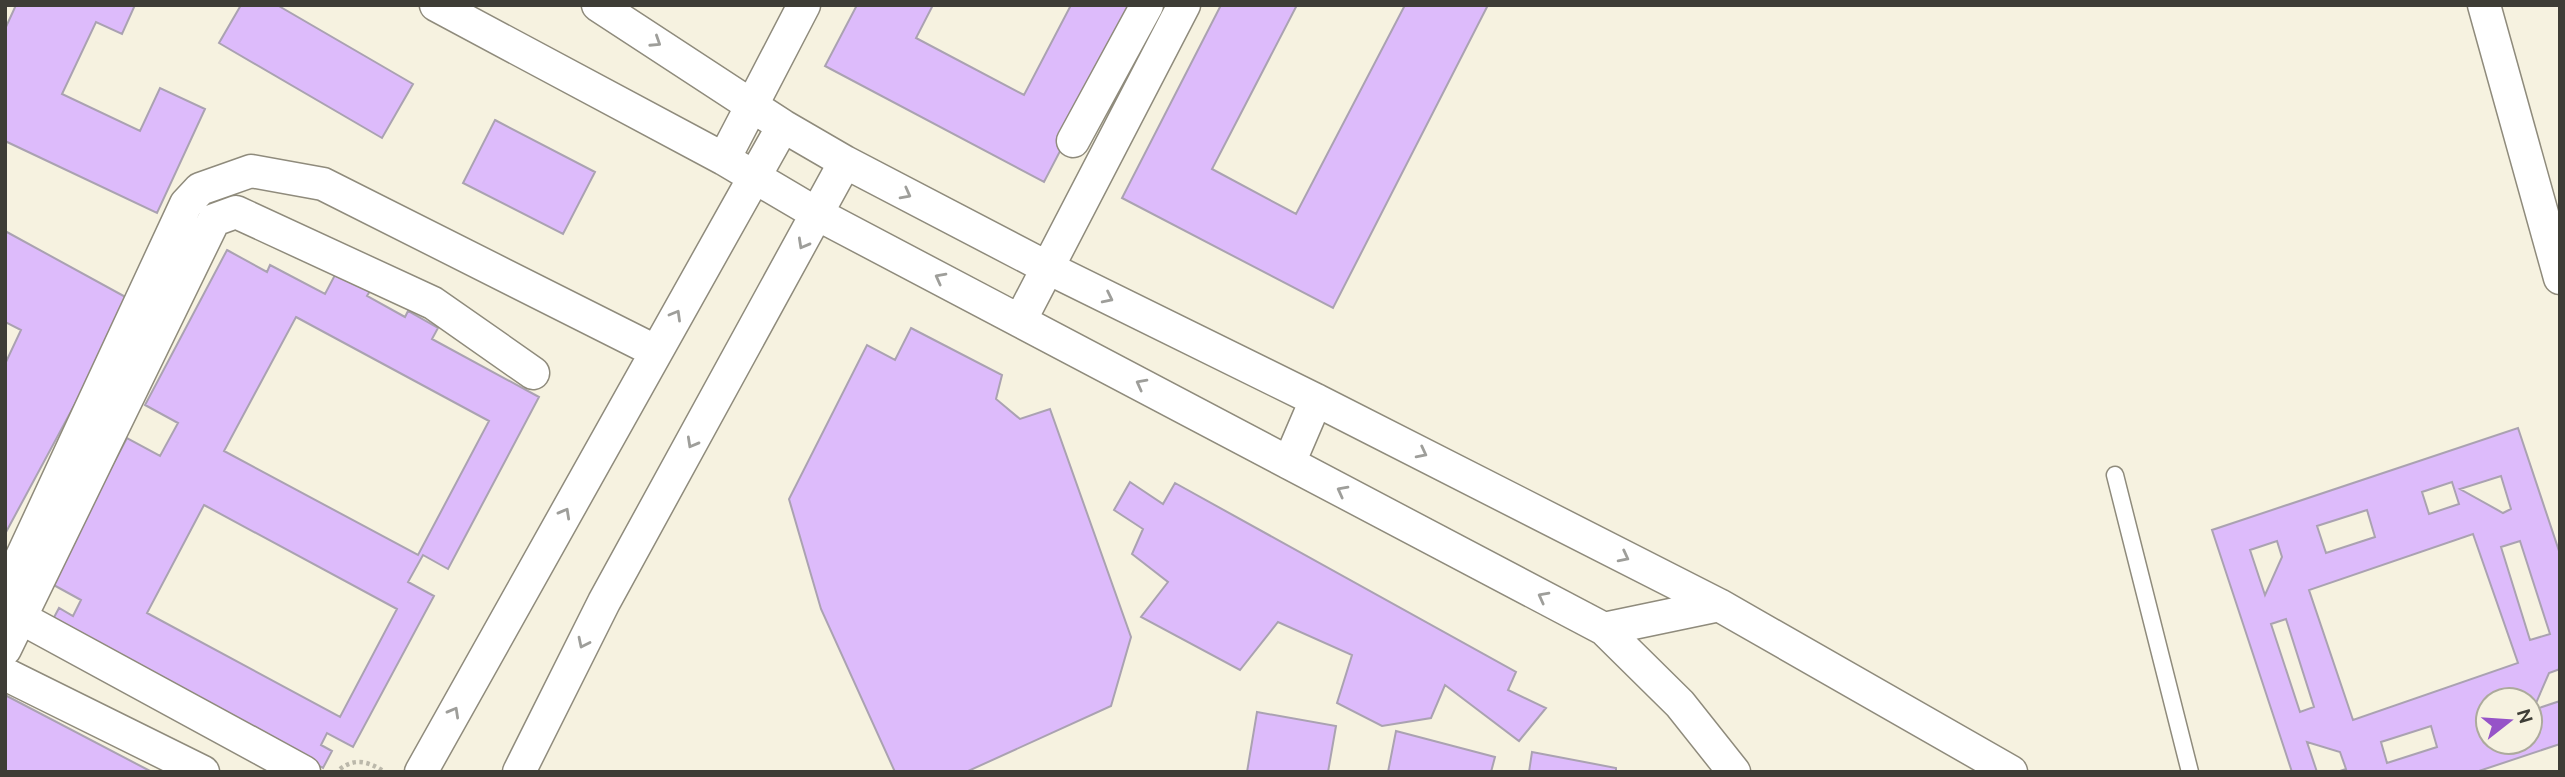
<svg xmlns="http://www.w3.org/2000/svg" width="2565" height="777" font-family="Ubuntu,sans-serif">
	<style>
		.building { fill: #ddbbfb; stroke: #aaa2b1; stroke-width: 2; fill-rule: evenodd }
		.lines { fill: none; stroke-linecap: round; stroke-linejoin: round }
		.lane-casing { stroke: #8f8b7c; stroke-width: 19 }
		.street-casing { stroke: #8f8b7c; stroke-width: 35 }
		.path { stroke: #bbb8aa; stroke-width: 4.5; stroke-dasharray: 3.5 3.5; stroke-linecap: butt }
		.lane { stroke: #fff; stroke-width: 16 }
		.street { stroke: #fff; stroke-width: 32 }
		.oneway { stroke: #9e9e9a }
	</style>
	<rect width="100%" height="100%" fill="#f6f2e0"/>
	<path class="building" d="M16 5H135L122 34 96 22 62 94 140 131 160 88 205 109 157 213 5 141V29Z
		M241 5H277L413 84 382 138 219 43Z
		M857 5H933L916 38 1024 95 1071 5H1136L1044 182 825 66Z
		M1221 5H1297L1212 169 1296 214 1405 5H1488L1333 308 1122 198Z
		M495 120 595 172 563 234 463 183Z
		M5 231 131 300 5 534V364L21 330 5 322Z
		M227 250 267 272 270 265 325 294 336 273 370 291 367 296 405 317 408 311 438 328 432 339 539 397 448 569 423 555 408 582 434 596 353 747 327 733 321 745 332 751 323 768 51 623 59 608 73 616 81 600 50 583 127 438 160 456 178 423 145 405ZM296 317 489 421 418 555 224 451ZM204 505 397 609 340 717 147 613Z
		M911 328 1002 375 996 399 1020 419 1050 409 1131 637 1111 706 966 772H895L821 609 789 499 867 345 895 360Z
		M2518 428 2560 554V669L2549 673 2533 710 2560 701V744L2476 772H2337L2346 769 2340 752 2307 742 2317 772H2292L2212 530ZM2501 476 2511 509 2503 513 2460 489ZM2452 482 2459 504 2429 514 2422 492ZM2367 510 2375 537 2326 553 2317 526ZM2473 534 2518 663 2353 720 2309 590ZM2277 541 2282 557 2265 595 2250 550ZM2520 541 2550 634 2530 640 2501 547ZM2286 619 2314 707 2300 712 2271 624ZM2488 700H2530V742H2488V721L2484 707 2488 706ZM2431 726 2437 747 2387 763 2381 742Z
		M1130 482 1163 504 1175 483 1516 672 1508 690 1546 708 1519 741 1445 685 1431 718 1382 726 1337 703 1352 655 1278 622 1240 670 1141 617 1168 582 1132 554 1143 529 1114 510Z
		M5 695 152 772H5Z
		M1257 712 1336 726 1328 772H1247Z
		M1396 731 1495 757 1491 772H1388Z
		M1532 752 1616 768V772H1529Z"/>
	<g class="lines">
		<defs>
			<path id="lane" d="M2115 475 2190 772"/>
			<path id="street" d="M436 5 724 159 819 215 1604 629 1680 704 1734 772
				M598 5 783 126 845 162 1048 268 1316 400 1719 605 2011 772
				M2484 5 2560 278
				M1073 141 1147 5
				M724 159 804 5
				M1020 321 1184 5
				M1289 463 1316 400
				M5 593 186 204 200 189 251 171 323 184 655 351
				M21 618 304 772
				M1604 629 1719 605
				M5 649 214 220 236 212 433 303 533 373
				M5 674 203 772
				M421 772 783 126
				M519 772 604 602 845 162"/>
		</defs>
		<use href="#lane" class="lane-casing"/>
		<use href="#street" class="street-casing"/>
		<path class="path" d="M340 769C356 757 369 762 385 772"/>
		<use href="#lane" class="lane"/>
		<use href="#street" class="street"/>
	</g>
	<defs><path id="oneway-chevron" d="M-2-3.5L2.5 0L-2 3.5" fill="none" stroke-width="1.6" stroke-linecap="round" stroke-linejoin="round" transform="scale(1.75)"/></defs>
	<g class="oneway">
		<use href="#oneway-chevron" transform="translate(656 42) rotate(33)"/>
		<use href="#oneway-chevron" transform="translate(906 194) rotate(28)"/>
		<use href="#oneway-chevron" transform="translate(803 244) rotate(119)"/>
		<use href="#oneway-chevron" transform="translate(940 278) rotate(-152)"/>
		<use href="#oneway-chevron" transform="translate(1108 298) rotate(26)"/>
		<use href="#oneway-chevron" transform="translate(676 315) rotate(-60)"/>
		<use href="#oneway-chevron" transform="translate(1141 384) rotate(-152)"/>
		<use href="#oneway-chevron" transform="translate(692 443) rotate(119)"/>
		<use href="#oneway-chevron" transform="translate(1422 453) rotate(27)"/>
		<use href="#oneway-chevron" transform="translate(1342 491) rotate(-152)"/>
		<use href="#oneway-chevron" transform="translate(565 513) rotate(-61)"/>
		<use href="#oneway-chevron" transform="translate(1624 557) rotate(27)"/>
		<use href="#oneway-chevron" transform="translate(1543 597) rotate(-152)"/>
		<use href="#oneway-chevron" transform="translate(583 643) rotate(116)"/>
		<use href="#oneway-chevron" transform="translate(454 712) rotate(-61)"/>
	</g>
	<rect width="2565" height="777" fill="none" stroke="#3e3d36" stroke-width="14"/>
	<g transform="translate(2509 721) rotate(73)"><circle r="33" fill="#f6f2e0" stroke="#acaa9c" stroke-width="2"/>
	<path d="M0-5L12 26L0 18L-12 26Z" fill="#9653c8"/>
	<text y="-10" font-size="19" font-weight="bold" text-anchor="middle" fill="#3e3d36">N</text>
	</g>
</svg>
